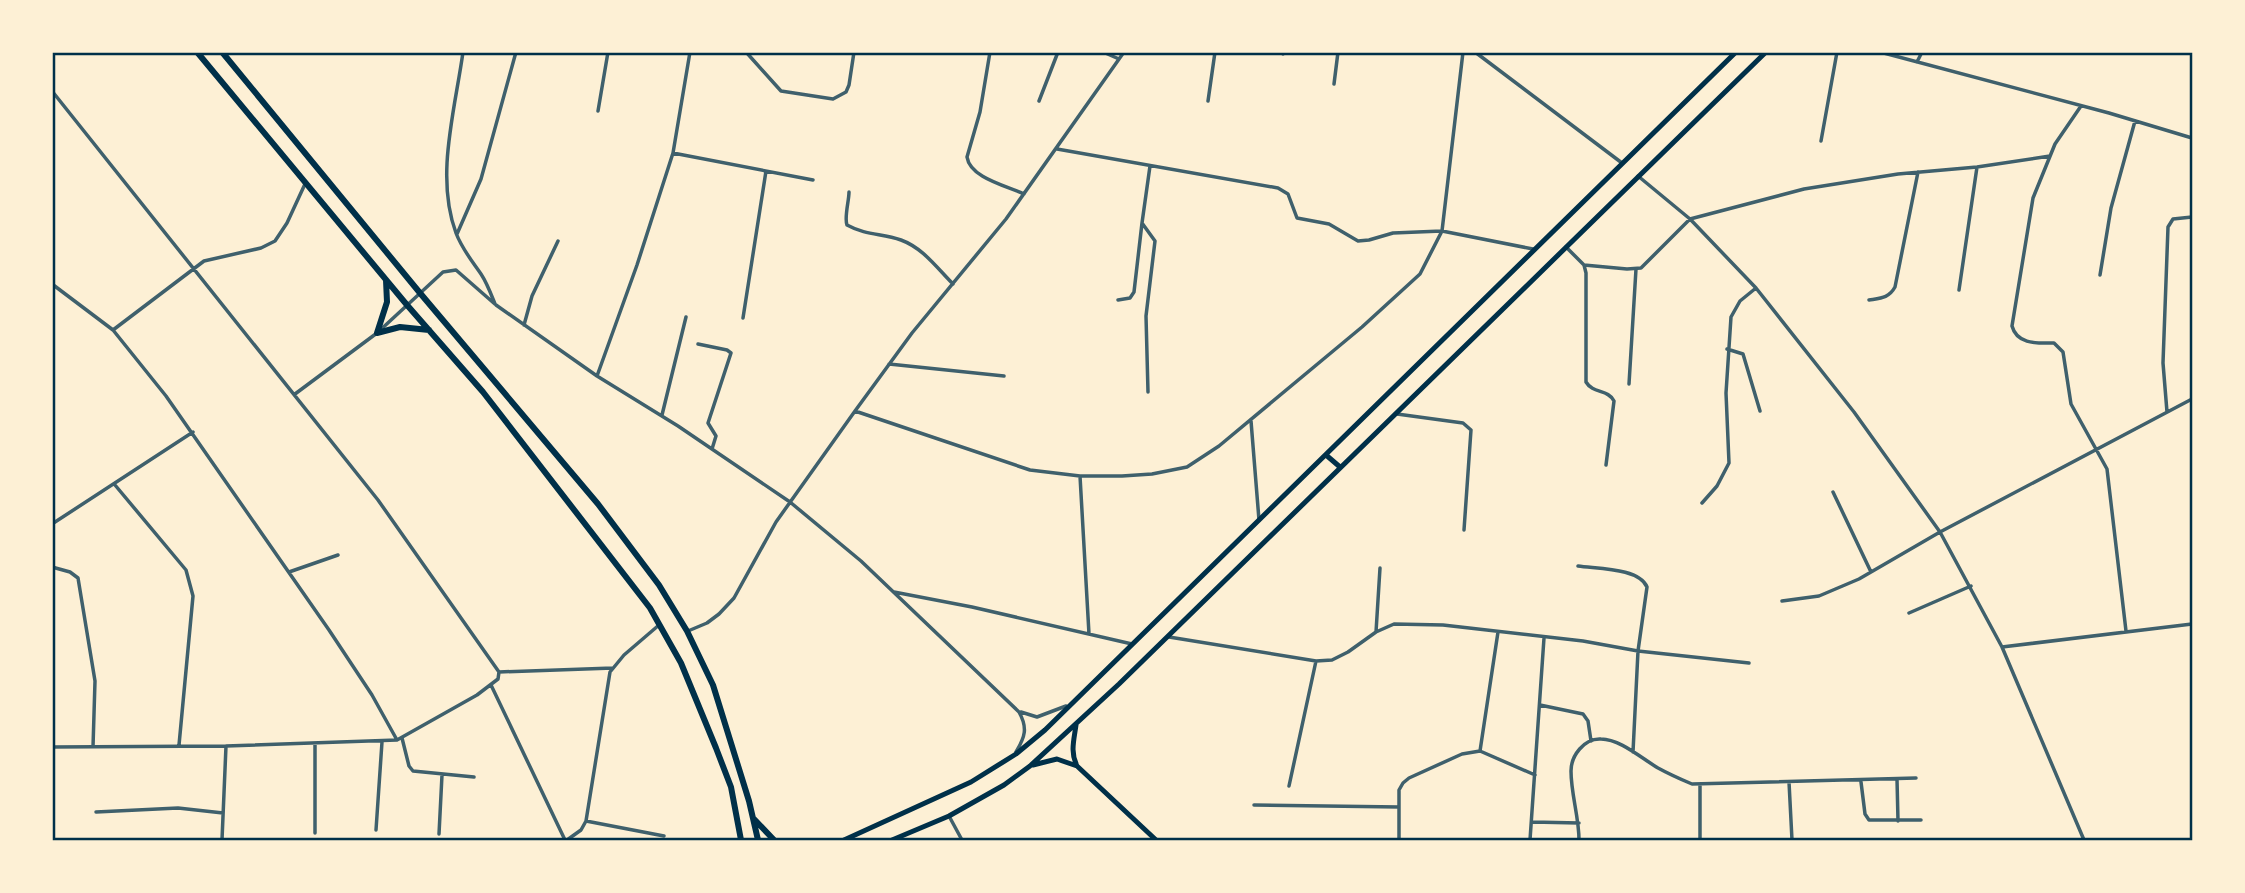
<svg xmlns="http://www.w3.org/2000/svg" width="2245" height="893" font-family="Manrope,sans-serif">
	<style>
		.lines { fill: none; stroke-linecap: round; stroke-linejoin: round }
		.minor { stroke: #3f606c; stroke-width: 3.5 }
		.secondary { stroke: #003049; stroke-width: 5 }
		.primary { stroke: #003049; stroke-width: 6 }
		.neatline { fill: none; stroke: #003049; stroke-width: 2.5 }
	</style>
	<rect width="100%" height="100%" fill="#fdf0d5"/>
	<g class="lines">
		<path class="minor" d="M463 52C455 110 435 177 456 233 462 249 472 261 481 274 487 283 491 294 495 304
			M746 52 781 91 833 99 846 92 849 85 854 52
			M990 52 980 112 967 157C970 178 1007 186 1024 194
			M1103 52 1119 59
			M1475 52 1622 163
			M1880 52 2109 113 2192 138
			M1283 54V52
			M1917 62 1922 52
			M1334 84 1338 52
			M52 91 378 500 499 672
			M1039 101 1058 52
			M1208 101 1215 52
			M2081 106 2055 144 2033 198 2012 326C2017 345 2038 343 2054 343L2063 352 2071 404 2107 469 2126 631
			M598 111 608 52
			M1821 141 1837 52
			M1057 149 1278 188 1288 194 1297 218 1329 224 1358 241 1369 240 1393 233 1442 231 1533 249
			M673 153 813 180
			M1638 176 1690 219 1756 288 1854 412 1940 532 2002 647 2084 840
			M849 192C849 201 844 218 847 225 867 236 882 233 901 240 923 248 937 268 953 284
			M457 234 481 179 516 52
			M1566 247 1584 265 1586 273V382C1593 394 1608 389 1614 401L1606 465
			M1584 265 1627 269 1641 268 1690 219 1804 189 1898 174 1977 167 2050 156
			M2100 275 2111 208 2135 121
			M52 284 113 330 166 396 329 630 372 695 397 740
			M1959 290 1977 167
			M1118 300 1130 298 1134 292 1142 223
			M1869 300C1881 298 1889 298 1895 287L1918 172
			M743 318 766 171
			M524 325 532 296 558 241
			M113 330 204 261 261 248 275 241 287 223 305 184
			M698 344 727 350 731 353 708 423 716 436 712 449
			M1727 349 1743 354 1760 411
			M889 364 1004 376
			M597 376 637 265 673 153 690 52
			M1629 384 1636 269
			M1148 392 1146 316 1155 241 1142 223 1150 166
			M295 394 377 333 443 272 456 270 496 305 597 376 678 426 790 502 861 561 1019 712C1028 728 1025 737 1016 752
			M855 411 1030 470 1080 476H1122L1152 474 1187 467 1219 446 1362 327 1420 274 1442 231 1463 52
			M2167 412 2163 363 2168 227 2173 219 2192 217
			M1397 414 1463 423 1471 430 1464 530
			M662 415 686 317
			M1251 421 1259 520
			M1080 476 1089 634
			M115 485 186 570 193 596 179 745
			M1833 492 1871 572
			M1702 503 1717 486 1729 463 1726 393 1731 317 1740 301 1756 288
			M52 524 193 432
			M1578 566C1598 569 1639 568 1647 587L1638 651 1749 663
			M52 567 70 572 78 578 95 681 93 747
			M289 572 338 555
			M894 592 972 607 1132 644
			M1782 601 1819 596 1859 579 1940 532 2192 399
			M1909 613 1971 586
			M688 631 707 623 719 614 734 598 776 522 855 411 912 333 1006 219 1124 52
			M1376 632 1380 568
			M1169 637 1316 661 1332 660 1348 652 1376 632 1394 624 1443 625 1583 641 1638 651 1633 752
			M2002 647 2192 624
			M499 672 613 668
			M491 685 565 840
			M1540 705 1583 714 1588 721 1591 741
			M1021 712 1037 717 1066 706
			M402 738 409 766 413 771 474 777
			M52 747 226 746 397 740 477 695 498 679 499 672
			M1480 751 1498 632
			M1897 779 1898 821
			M1789 782 1792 840
			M1861 782 1865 814 1869 820H1921
			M1700 785V840
			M1289 786 1316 661
			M1254 805 1399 807
			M96 812 178 808 223 813
			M949 816 962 840
			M586 821 664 836
			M1532 822 1579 823
			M376 830 382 742
			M315 833V744
			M439 834 442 775
			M222 840 226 746
			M567 840 581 830 586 821 610 672 624 655 659 625
			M1399 840V790L1403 783 1409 778 1462 754 1480 751 1535 775
			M1530 840 1544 638
			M1579 840C1579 817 1571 794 1571 771 1571 756 1584 738 1601 739 1620 739 1641 758 1658 768 1669 774 1680 779 1692 784L1916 778"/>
		<path class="secondary" d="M1326 455 1340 467
			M1076 725C1074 740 1070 752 1077 766
			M1033 765 1057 759 1077 766 1156 840
			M844 840 971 782 1016 754 1045 730 1736 52
			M892 840 949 816 1004 785 1030 766 1119 684 1766 52"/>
		<path class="primary" d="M197 52 407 305 483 392 650 608 681 663 716 748 731 787 741 840
			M222 52 420 293 598 504 659 585 687 631 713 685 749 801 758 840
			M377 333 387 302 386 280
			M377 333 400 327 429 330
			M754 819 774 840"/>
	</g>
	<rect width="2245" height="893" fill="none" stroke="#fdf0d5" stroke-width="108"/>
	<rect x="54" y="54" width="2137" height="785" class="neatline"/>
</svg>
